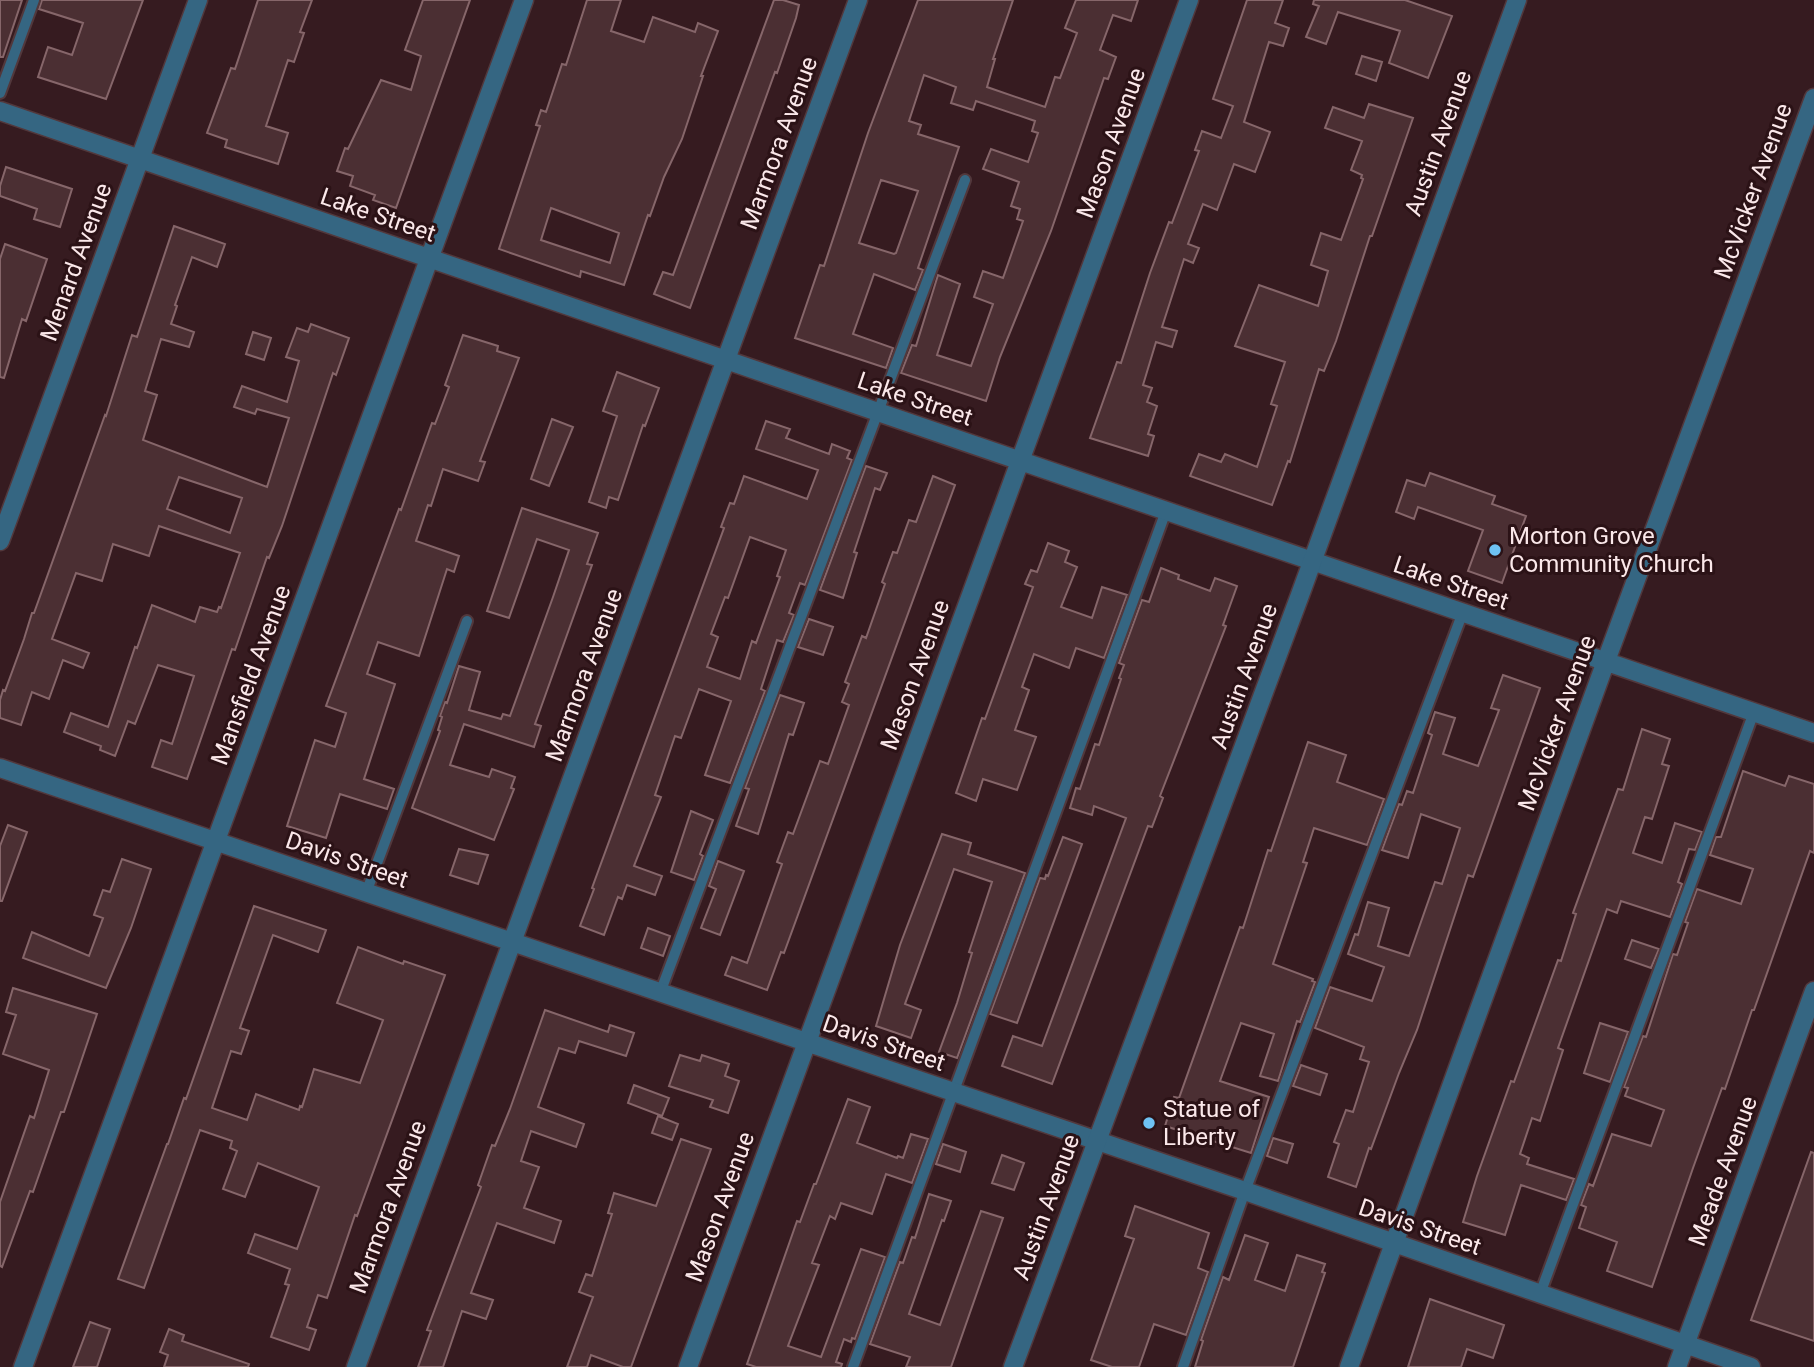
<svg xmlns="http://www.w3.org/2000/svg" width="1814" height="1367" font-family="Roboto,sans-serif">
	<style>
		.building { fill: #4b2f33; stroke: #86666a; stroke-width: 2; fill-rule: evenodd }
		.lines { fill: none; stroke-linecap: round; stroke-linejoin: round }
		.service-casing { stroke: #52383c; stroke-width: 14 }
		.minor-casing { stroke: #52383c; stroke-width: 21 }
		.tertiary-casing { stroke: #52383c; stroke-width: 21 }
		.service { stroke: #356682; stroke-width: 10 }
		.minor { stroke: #356682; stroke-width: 18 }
		.tertiary { stroke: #356682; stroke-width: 18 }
		.poi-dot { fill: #6ec2f3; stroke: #2b1216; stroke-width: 2.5 }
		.labels { text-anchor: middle; stroke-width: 6; stroke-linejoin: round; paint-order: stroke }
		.street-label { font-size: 24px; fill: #fbe8ea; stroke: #2b1216 }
		.poi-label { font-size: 24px; fill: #fbe8ea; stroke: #2b1216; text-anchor: start }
	</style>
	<rect width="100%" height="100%" fill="#361b20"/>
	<path class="building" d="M0 0H22L3 57H0Z
		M42 0H143L106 99 38 77 48 47 72 55 83 23 39 9Z
		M258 0H312L300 32 304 33 294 62 288 60 266 126 288 133 278 164 225 147 227 140 207 133 231 68 235 69Z
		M423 0H470L396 208 373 200 375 195 350 186 353 176 337 171 345 148 348 149 381 80 411 90 421 56 405 50Z
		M587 0H621L611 31 644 42 653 17 695 32 698 23 718 31 701 76H703L682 139 664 177 650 216 648 215 624 285 581 271 580 277 499 249 540 126 536 125 541 110 546 112 562 64 566 65ZM551 208 619 233 610 263 541 240Z
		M774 0H783L799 5 796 18 777 73 775 72 690 308 654 294 663 272 673 275Z
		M918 0H1013L993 59H995L987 87 1045 107 1055 77 1060 78 1077 33 1065 28 1076 0H1138L1131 21 1113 15 1100 50 1116 57 1108 79 1104 78 1051 231 1000 357 986 401 901 373 912 345 916 346 938 275 960 284 937 355 971 366 993 304 974 297 983 271 1003 278 1023 221 1017 219 1020 209 1011 206 1019 182 983 169 991 149 1028 162 1038 133 1032 131 1035 121 976 101 973 110 951 103 956 87 924 75 909 121 921 125 918 134 959 147 918 268 923 270 915 290 874 274 853 334 893 348 886 368 795 338 820 265 824 266 868 133ZM881 180 918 191 896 253 894 254 859 243Z
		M1247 0H1283L1275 23 1289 28 1283 46 1269 42 1244 122 1270 132 1255 172 1234 164 1217 210 1203 204 1188 244 1199 248 1193 263 1184 259 1162 327 1177 331 1172 347 1156 342 1143 385 1152 388 1147 402 1157 406 1148 434 1154 436 1148 456 1090 438 1117 362 1121 363 1150 273 1169 222 1172 223 1199 151 1195 150 1202 131 1221 138 1233 106 1213 99Z
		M1314 0H1405L1452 16 1428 78 1389 63 1400 31 1338 12 1326 44 1306 37 1319 6 1313 4Z
		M1362 56 1382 62 1376 81 1356 74Z
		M1369 104 1413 118 1372 236H1370L1336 341 1324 371 1319 369 1290 462 1288 461 1272 505 1190 476 1199 454 1221 462 1225 454 1257 467 1277 406 1271 404 1285 362 1235 346 1259 285 1318 306 1328 271 1311 265 1321 233 1341 240 1363 179 1361 178 1362 175 1351 170 1362 141 1325 128 1333 107 1364 118Z
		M6 167 72 189 60 227 34 219 37 209 0 196V186Z
		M174 226 225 244 217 267 192 257 175 305 177 306 171 324 194 332 189 347 161 339 145 391 157 395 143 440 267 487 289 418 257 409 255 414 234 407 242 386 287 402 299 361 286 357 297 328 308 332 311 324 349 338 336 375 333 373 282 526 269 558 267 557 235 650 232 649 187 779 152 767 161 740 172 744 194 676 158 665 135 724 128 721 115 756 100 750 101 746 64 732 71 713 108 727 135 647 137 648 152 605 195 622 200 607 217 612 219 607 221 608 240 553 159 526 149 556 113 544 102 581 76 573 52 639 89 653 83 668 63 660 49 699 32 692 21 725 0 718V700L3 690 5 691 24 639 32 613H34L105 415 106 416 132 335 137 337ZM179 477 242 498 230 533 167 509Z
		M5 244 47 259 26 321 22 319 4 378 0 377V259Z
		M253 332 271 338 264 360 246 354Z
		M463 335 498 346 497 351 519 358 480 461 485 462 478 481 443 469 431 506 428 505 416 541 459 556 454 572 447 569 419 656 378 642 367 674 395 684 364 779 394 789 387 809 340 794 326 838 287 826 315 740 335 747 346 713 326 706 399 509 401 510 432 423 435 424 449 387 445 385Z
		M617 372 659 388 645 426 643 425 618 500 609 497 606 508 589 502 617 416 603 411Z
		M552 419 573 427 549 486 531 479Z
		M766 421 790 429 786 438 829 454 832 444 850 451 847 458 852 460 805 585 800 583 789 613 794 615 783 642 777 640 761 689 765 691 730 783 705 775 731 701 699 689 681 738 675 736 655 795 661 797 634 866 662 876 655 895 627 885 622 899 618 897 604 935 580 926 594 889 592 888 724 528 721 527 730 503 734 504 744 476 807 499 818 470 756 449ZM750 537 786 550 777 576 780 577 756 643 752 641 740 679 707 667 718 637 711 634 725 597 728 598Z
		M866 466 887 473 880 490 875 488 854 552 857 553 843 598 820 590Z
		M1430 473 1495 496 1492 504 1526 516 1502 583 1468 571 1483 530 1418 507 1414 519 1396 512 1407 480 1425 486Z
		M933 476 955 485 784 953 781 952 767 990 725 975 732 957 747 963 782 864 777 862 788 832 793 834 820 761 828 764 849 705 842 702 849 684 845 682 862 636 866 638 885 584 882 582 893 552 897 553 909 520 916 522Z
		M522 508 598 533 587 564 592 565 535 724 541 726 534 747 464 724 450 765 489 777 492 769 515 777 511 788 514 789 494 840 412 808 440 731 438 730 442 717 440 716 445 702 447 703 459 666 480 672 469 710 501 719 503 714 510 716 553 597 569 550 537 539 509 618 487 611Z
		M1048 543 1069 551 1065 562 1077 567 1061 607 1092 618 1102 587 1127 595 1104 658 1076 648 1069 668 1034 654 1022 687 1029 690 1015 730 1036 737 1017 790 983 779 976 801 956 793 982 718 985 719 1033 587 1025 584 1031 570 1037 572Z
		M1161 568 1179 575 1178 579 1210 591 1215 578 1237 586 1223 625 1226 626 1160 796 1163 798 1152 827 1148 826 1052 1084 1002 1066 1013 1036 1042 1046 1126 818 1094 806 1092 815 1070 808 1076 788 1080 789 1095 744 1099 745 1121 679 1119 678 1124 665 1119 663 1142 600 1149 602Z
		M809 619 833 627 823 655 798 647Z
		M1503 675 1540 688 1473 877 1468 875 1417 1030 1399 1073 1371 1149 1369 1148 1356 1187 1328 1177 1339 1144 1334 1142 1346 1110 1353 1112 1369 1062 1360 1059 1364 1047 1315 1028 1330 987 1372 1001 1384 967 1348 954 1355 934 1358 935 1368 902 1389 908 1378 946 1409 956 1435 882 1442 884 1460 828 1421 814 1408 858 1382 850 1399 804 1402 805 1407 791 1413 793 1432 735 1428 733 1435 712 1455 718 1443 754 1478 766 1499 710 1491 708Z
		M780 695 804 703 793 735 789 734 758 834 736 826 749 789 745 788Z
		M1642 729 1670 739 1662 764 1669 766 1652 819 1645 817 1633 853 1662 863 1675 823 1702 832 1695 850 1689 849 1678 882 1682 884 1670 917 1621 901 1617 913 1607 909 1558 1048 1563 1050 1540 1121 1532 1118 1520 1154 1529 1158 1527 1164 1574 1179 1566 1200 1521 1185 1505 1235 1463 1222 1477 1176 1511 1081 1514 1082 1558 960 1561 961 1576 914 1573 913 1618 789 1623 790Z
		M1308 742 1346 755 1337 782 1384 799 1367 845 1314 828 1303 862 1307 863 1273 964 1313 979 1312 981 1315 982 1300 1022 1297 1021 1278 1081 1260 1076 1274 1034 1241 1023 1220 1081 1269 1097 1251 1153 1165 1126 1174 1097 1179 1098 1240 927 1243 928 1268 850 1271 851Z
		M1743 771 1785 786 1789 776 1814 784V853L1810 851 1754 1010H1752L1725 1089 1722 1088 1693 1168 1652 1287 1607 1271 1617 1242 1579 1228 1586 1207 1581 1205 1589 1184 1593 1186 1612 1134 1651 1146 1664 1110 1625 1096 1628 1088 1624 1087 1643 1036 1646 1037 1673 954 1677 955 1688 923 1685 922 1697 889 1741 904 1753 869 1710 855 1716 837H1721Z
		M691 811 713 820 700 854 703 856 694 880 671 872Z
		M8 825 27 832 2 901H0V846Z
		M942 834 971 843 968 854 1025 873 957 1058 939 1052 957 1003 972 953 969 952 992 882 954 869 905 1004 921 1010 911 1038 876 1026 900 945Z
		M1063 837 1082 844 1017 1023 990 1014 1040 878 1045 879 1046 875 1048 876Z
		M459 849 488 855 478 884 450 875Z
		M122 859 151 869 131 928 106 988 23 958 32 932 89 956 103 918 94 915 103 890 110 892Z
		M718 861 744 871 720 935 701 928 716 889 709 886Z
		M254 906 326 930 318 952 273 935 240 1028 249 1031 241 1054 231 1051 212 1108 247 1120 256 1094 299 1110 300 1106 302 1107 314 1069 360 1083 383 1020 337 1003 358 947 403 964 404 961 445 975 357 1216 355 1215 327 1298 318 1295 307 1327 316 1330 309 1350 271 1337 289 1285 285 1284 290 1269 248 1253 255 1234 297 1249 319 1187 258 1163 245 1197 223 1189 237 1151 230 1148 232 1141 200 1130 144 1288 118 1279 167 1144H168L184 1098 186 1099Z
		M648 928 670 936 663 956 641 948Z
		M1632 940 1659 949 1651 968 1625 959Z
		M13 988 97 1014 64 1112H61L33 1192 30 1191 2 1267 0 1266V1202L30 1116 34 1118 49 1070 3 1054 16 1015 6 1012Z
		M545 1010 608 1032 610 1025 634 1033 626 1056 579 1041 575 1053 559 1048 538 1107 584 1124 576 1147 531 1131 521 1161 539 1167 524 1208 561 1221 554 1243 497 1223 471 1293 493 1300 486 1319 462 1311 443 1367H418L431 1331 427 1330 481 1187 478 1185 492 1145 495 1146 510 1109Z
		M1600 1023 1628 1032 1610 1082 1584 1073Z
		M680 1055 700 1061 702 1055 729 1064 725 1076 739 1081 728 1113 710 1107 713 1100 669 1086Z
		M1301 1065 1327 1074 1320 1095 1293 1086Z
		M634 1085 669 1098 662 1116 628 1103Z
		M848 1099 870 1107 857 1143 897 1158 898 1156 903 1158 911 1134 928 1139 912 1183 886 1174 872 1214 841 1203 835 1219 830 1216 812 1263 819 1265 788 1346 821 1357 861 1249 885 1257 855 1339 852 1338 851 1342 844 1339 836 1362 842 1364 841 1367H756L747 1364 797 1221 800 1222 814 1184H816Z
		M658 1116 678 1124 672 1140 652 1133Z
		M1273 1138 1293 1144 1287 1163 1267 1156Z
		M681 1139 711 1149 631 1367H623L591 1355 587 1367H567L593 1297 579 1292 586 1274 592 1276 612 1214 608 1213 614 1193 656 1206Z
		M943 1144 966 1152 960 1172 936 1164Z
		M1811 1152 1814 1153V1341L1751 1320Z
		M1002 1155 1024 1163 1014 1190 992 1183Z
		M929 1194 951 1201 944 1221 942 1220 909 1314 940 1325 981 1211 1003 1218 951 1367H906L910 1357 870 1344 900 1262 903 1263 912 1237 915 1238Z
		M1135 1206 1209 1233 1198 1268 1208 1272 1186 1335 1154 1324 1139 1367H1112L1091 1360 1134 1239 1125 1236Z
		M1245 1235 1268 1243 1255 1280 1285 1291 1297 1255 1325 1264 1322 1272 1325 1273 1293 1367H1195L1203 1341 1201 1340 1223 1277 1229 1280Z
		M1430 1299 1504 1325 1493 1358 1467 1349 1461 1367H1408Z
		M90 1322 110 1329 97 1367H73Z
		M169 1329 184 1335 182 1341 249 1364 248 1367H164L168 1355 160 1352Z"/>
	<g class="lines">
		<defs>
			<path id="service" d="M0 93 34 0
				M366 893 467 621
				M660 993 965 180
				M1540 1294 1754 712
				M853 1367 1166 511
				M1183 1367 1245 1191 1463 612"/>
			<path id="minor" d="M0 111 1814 733
				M0 541 198 0
				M0 768 1245 1191 1751 1367
				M23 1367 524 0
				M356 1367 858 0
				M688 1367 1189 0
				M1349 1367 1606 661 1814 98
				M1677 1367 1814 991"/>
			<path id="tertiary" d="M1013 1367 1300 595 1517 0"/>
		</defs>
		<use href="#service" class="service-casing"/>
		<use href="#minor" class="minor-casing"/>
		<use href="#tertiary" class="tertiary-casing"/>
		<use href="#service" class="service"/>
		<use href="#minor" class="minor"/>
		<use href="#tertiary" class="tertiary"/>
	</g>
	<g class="poi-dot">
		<circle cx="1495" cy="550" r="7"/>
		<circle cx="1149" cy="1123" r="7"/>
	</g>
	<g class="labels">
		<g class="street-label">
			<text transform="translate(779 143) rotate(-70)" y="8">Marmora Avenue</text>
			<text transform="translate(1111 143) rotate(-70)" y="8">Mason Avenue</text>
			<text transform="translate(1438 143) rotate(-70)" y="8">Austin Avenue</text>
			<text transform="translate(1753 191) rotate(-70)" y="8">McVicker Avenue</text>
			<text transform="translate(378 215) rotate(19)" y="8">Lake Street</text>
			<text transform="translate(76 262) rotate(-70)" y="8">Menard Avenue</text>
			<text transform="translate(915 399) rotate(19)" y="8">Lake Street</text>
			<text transform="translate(1451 583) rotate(19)" y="8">Lake Street</text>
			<text transform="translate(251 675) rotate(-70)" y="8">Mansfield Avenue</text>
			<text transform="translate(584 675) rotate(-70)" y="8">Marmora Avenue</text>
			<text transform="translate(915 675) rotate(-70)" y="8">Mason Avenue</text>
			<text transform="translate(1244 676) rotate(-70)" y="8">Austin Avenue</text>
			<text transform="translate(1557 723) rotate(-70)" y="8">McVicker Avenue</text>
			<text transform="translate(347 860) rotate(19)" y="8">Davis Street</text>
			<text transform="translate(884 1043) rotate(19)" y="8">Davis Street</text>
			<text transform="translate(1723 1171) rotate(-70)" y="8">Meade Avenue</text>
			<text transform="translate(388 1207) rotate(-70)" y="8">Marmora Avenue</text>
			<text transform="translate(720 1207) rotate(-70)" y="8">Mason Avenue</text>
			<text transform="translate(1046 1207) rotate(-70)" y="8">Austin Avenue</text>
			<text transform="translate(1420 1227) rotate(19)" y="8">Davis Street</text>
		</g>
		<g class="poi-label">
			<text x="1509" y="544">Morton Grove<tspan x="1509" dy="28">Community Church</tspan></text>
			<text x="1163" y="1117">Statue of<tspan x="1163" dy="28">Liberty</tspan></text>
		</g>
	</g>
</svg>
